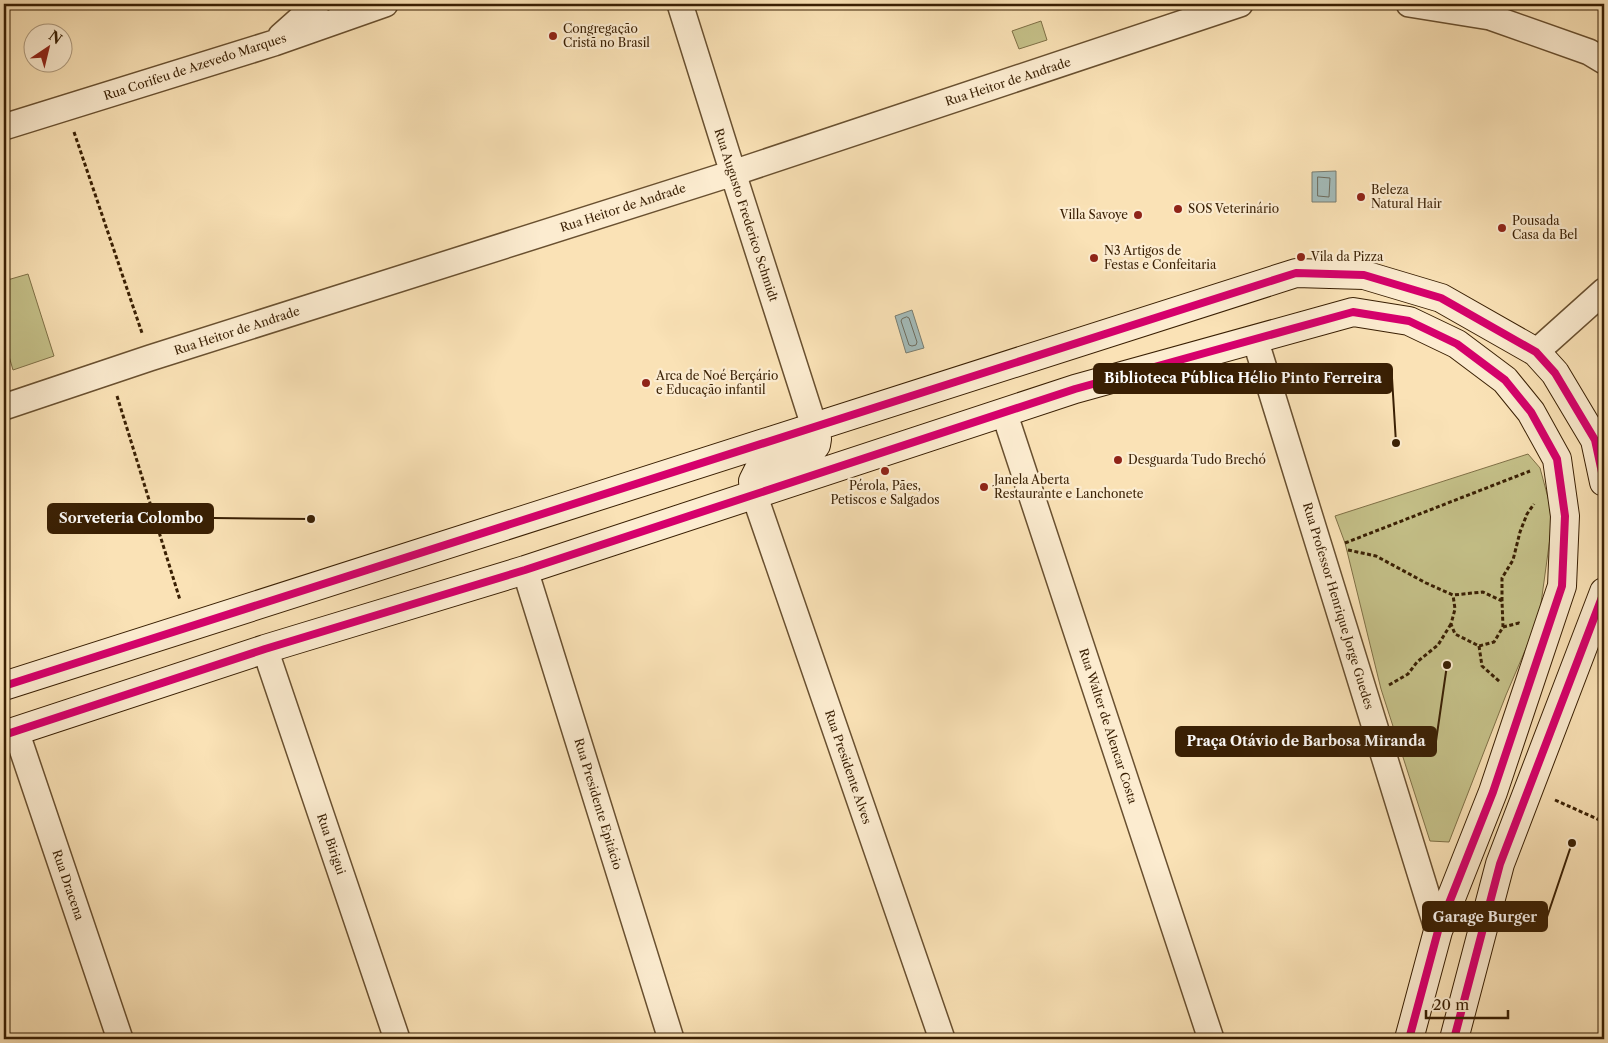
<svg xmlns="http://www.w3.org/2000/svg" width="1608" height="1043" font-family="'Libre Caslon Text',serif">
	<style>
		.green { fill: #c5c189; stroke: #7f7046 }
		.water { fill: #a3bbb9; stroke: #797d70 }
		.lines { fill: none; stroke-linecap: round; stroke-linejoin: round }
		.shore { stroke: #6e6d5e; stroke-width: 1 }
		.minor-casing { stroke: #695030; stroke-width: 28 }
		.secondary-casing { stroke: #391f03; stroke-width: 30 }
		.path { stroke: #391f03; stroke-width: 3; stroke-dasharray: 4 2.5; stroke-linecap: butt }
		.minor { stroke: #fcecd0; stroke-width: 25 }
		.secondary { stroke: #fcecd0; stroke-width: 28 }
		.cycleway-casing { stroke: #fcecd0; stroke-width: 11 }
		.cycleway { stroke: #d6006c; stroke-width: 8 }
		.poi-dot { fill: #8f2418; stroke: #fcecd0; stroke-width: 2 }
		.labels { text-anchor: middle; stroke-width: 4.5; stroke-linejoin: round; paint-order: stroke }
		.poi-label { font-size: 12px; fill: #391f03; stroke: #fcecd0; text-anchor: start }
		.street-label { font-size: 12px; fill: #391f03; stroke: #fcecd0 }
		.leader { fill: none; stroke: #391f03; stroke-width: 2 }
		.callout-dot { fill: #391f03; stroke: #fcecd0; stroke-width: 2 }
		.callout { fill: #391f03; stroke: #391f03; stroke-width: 2 }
		.callout-label { font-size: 14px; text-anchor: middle; font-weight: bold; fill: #fff }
	</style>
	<rect width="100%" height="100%" fill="#fae2b6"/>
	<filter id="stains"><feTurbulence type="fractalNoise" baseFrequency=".004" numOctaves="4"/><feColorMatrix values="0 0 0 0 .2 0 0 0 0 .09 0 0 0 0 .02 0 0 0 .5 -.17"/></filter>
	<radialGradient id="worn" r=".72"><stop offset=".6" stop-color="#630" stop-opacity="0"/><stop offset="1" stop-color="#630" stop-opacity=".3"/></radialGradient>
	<path class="green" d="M1041 21 1047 40 1019 49 1012 31Z
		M28 274 54 356 13 370 4 339V281Z
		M1528 454 1540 468 1553 516 1539 618 1506 695 1449 842 1430 841 1381 689 1345 543 1335 516Z"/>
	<path class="water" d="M1336 171V202H1312V172Z
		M912 310 924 348 906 353 895 316Z"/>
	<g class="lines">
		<path class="shore" d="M1318 177 1330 178 1329 197 1318 196Z
			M907 317 909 318 917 342 916 345 912 346 909 345 901 321 902 319Z"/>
		<defs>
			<path id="minor" d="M680 4 733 173 814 426
				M1409 4 1490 17 1589 52 1604 61
				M281 36 317 4
				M4 127 274 43 385 4
				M1255 339 1438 931
				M1536 352 1604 291
				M4 407 150 358 733 173 1240 4
				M1004 412 1211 1039
				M754 494 942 1039
				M525 570 671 1039
				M265 649 397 1039
				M16 731 120 1039"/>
			<path id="secondary" d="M754 494 753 481 758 471 771 464 811 451 816 445 817 439 814 426
				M4 686 1296 273 1364 275 1441 298 1536 352 1555 373 1595 440 1604 482
				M4 735 265 649 525 570 1075 389 1353 312 1409 321 1457 344 1505 380 1531 412 1557 459 1565 516 1562 586 1493 792 1438 931 1409 1039
				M1454 1039 1500 864 1604 592"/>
		</defs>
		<use href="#minor" class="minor-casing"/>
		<use href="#secondary" class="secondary-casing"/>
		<path class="path" d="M74 132 142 333
			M117 396 180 600
			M1345 543 1530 471
			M1348 550 1376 556 1426 583 1453 595 1483 592 1502 601 1503 627 1494 642 1479 646 1455 634 1451 624 1455 609 1453 595
			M1502 601V578L1513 560 1520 532 1527 514 1534 504
			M1503 627 1519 623 1521 624
			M1479 646 1482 666 1500 682
			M1389 685 1408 674 1417 662 1438 645 1451 624
			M1555 800 1604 822"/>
		<use href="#minor" class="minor"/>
		<use href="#secondary" class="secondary"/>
		<defs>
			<path id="cycleway" d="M4 686 1296 273 1364 275 1441 298 1536 352 1555 373 1595 440 1604 482
				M4 735 265 649 525 570 1075 389 1353 312 1409 321 1457 344 1505 380 1531 412 1557 459 1565 516 1562 586 1493 792 1438 931 1409 1039
				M1454 1039 1500 864 1604 592"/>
		</defs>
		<use href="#cycleway" class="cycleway-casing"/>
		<use href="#cycleway" class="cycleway"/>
	</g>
	<g class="poi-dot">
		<circle cx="553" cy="36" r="5"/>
		<circle cx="1361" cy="197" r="5"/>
		<circle cx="1178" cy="209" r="5"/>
		<circle cx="1138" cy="215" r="5"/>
		<circle cx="1502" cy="228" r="5"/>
		<circle cx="1301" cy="257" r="5"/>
		<circle cx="1094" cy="258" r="5"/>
		<circle cx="646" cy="383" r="5"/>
		<circle cx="1118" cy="460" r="5"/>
		<circle cx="885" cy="471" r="5"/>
		<circle cx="984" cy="487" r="5"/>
	</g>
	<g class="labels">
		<g class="poi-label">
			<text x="563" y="33">Congregação<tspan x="563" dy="14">Cristã no Brasil</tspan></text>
			<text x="1371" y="194">Beleza<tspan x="1371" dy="14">Natural Hair</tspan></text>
			<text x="1188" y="213">SOS Veterinário</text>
			<text x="1128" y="219" text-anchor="end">Villa Savoye</text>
			<text x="1512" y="225">Pousada<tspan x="1512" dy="14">Casa da Bel</tspan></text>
			<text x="1104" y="255">N3 Artigos de<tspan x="1104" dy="14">Festas e Confeitaria</tspan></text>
			<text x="1311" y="261">Vila da Pizza</text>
			<text x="656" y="380">Arca de Noé Berçário<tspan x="656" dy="14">e Educação infantil</tspan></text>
			<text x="1128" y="464">Desguarda Tudo Brechó</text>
			<text x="994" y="484">Janela Aberta<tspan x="994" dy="14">Restaurante e Lanchonete</tspan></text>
			<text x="885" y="490" text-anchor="middle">Pérola, Pães,<tspan x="885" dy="14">Petiscos e Salgados</tspan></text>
		</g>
		<g class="street-label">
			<text transform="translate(195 67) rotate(-18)" y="4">Rua Corifeu de Azevedo Marques</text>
			<text transform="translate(1008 82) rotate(-18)" y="4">Rua Heitor de Andrade</text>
			<text transform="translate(623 208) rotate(-18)" y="4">Rua Heitor de Andrade</text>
			<text transform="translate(746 215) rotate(72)" y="4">Rua Augusto Frederico Schmidt</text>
			<text transform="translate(237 331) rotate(-18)" y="4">Rua Heitor de Andrade</text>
			<text transform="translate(1338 606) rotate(73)" y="4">Rua Professor Henrique Jorge Guedes</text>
			<text transform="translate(1108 726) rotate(72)" y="4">Rua Walter de Alencar Costa</text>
			<text transform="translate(848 767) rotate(71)" y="4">Rua Presidente Alves</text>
			<text transform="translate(598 804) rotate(73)" y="4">Rua Presidente Epitácio</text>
			<text transform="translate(331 844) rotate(71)" y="4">Rua Birigui</text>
			<text transform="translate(68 885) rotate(71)" y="4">Rua Dracena</text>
		</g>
	</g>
	<path class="leader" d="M1396 443L1392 378M311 519L213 518M1447 665L1436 741M1572 843L1547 917"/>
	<g class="callout-dot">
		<circle cx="1396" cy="443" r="5"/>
		<circle cx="311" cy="519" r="5"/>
		<circle cx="1447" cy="665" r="5"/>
		<circle cx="1572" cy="843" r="5"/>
	</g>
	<g class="callout">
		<rect x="1094" y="364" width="298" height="29" rx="5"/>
		<rect x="48" y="504" width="165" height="29" rx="5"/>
		<rect x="1176" y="727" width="260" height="29" rx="5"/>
		<rect x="1423" y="902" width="124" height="29" rx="5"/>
	</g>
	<g class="callout-label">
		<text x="1243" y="383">Biblioteca Pública Hélio Pinto Ferreira</text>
		<text x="131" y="523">Sorveteria Colombo</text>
		<text x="1306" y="746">Praça Otávio de Barbosa Miranda</text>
		<text x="1485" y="922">Garage Burger</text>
	</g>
	<rect width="1608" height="1043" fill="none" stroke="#fae2b6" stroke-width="20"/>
	<rect x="5" y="5" width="1598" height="1033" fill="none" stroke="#391f03" stroke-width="2.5"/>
	<rect x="10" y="10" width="1588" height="1023" fill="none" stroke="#391f03"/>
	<g transform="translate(48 48) rotate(35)"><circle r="24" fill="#fcecd0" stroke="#ae9a7e"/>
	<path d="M0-4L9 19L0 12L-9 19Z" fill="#8f2418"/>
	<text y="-8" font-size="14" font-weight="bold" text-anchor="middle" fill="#391f03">N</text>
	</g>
	<path d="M1426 1010v8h82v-8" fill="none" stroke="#391f03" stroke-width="2.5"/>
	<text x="1433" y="1010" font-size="15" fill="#391f03" stroke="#fcecd0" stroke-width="4" paint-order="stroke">20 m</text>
	<rect width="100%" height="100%" filter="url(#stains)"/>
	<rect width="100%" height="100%" fill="url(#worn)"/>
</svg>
